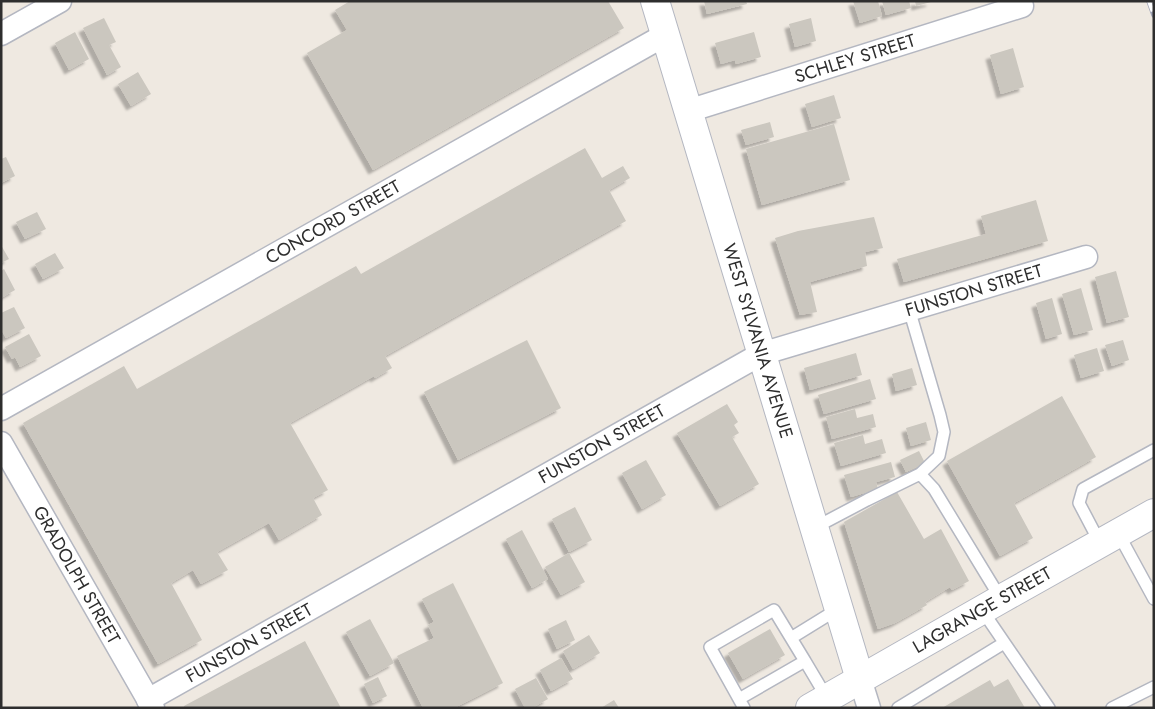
<svg xmlns="http://www.w3.org/2000/svg" width="1155" height="709" font-family="Jost,sans-serif">
	<style>
		.building { fill: #cbc7bf; filter: url(#shadow) }
		.lines { fill: none; stroke-linecap: round; stroke-linejoin: round }
		.service-casing { stroke: #b4b7c1; stroke-width: 14 }
		.minor-casing { stroke: #b4b7c1; stroke-width: 25 }
		.secondary-casing { stroke: #b4b7c1; stroke-width: 30 }
		.service { stroke: #fff; stroke-width: 11 }
		.minor { stroke: #fff; stroke-width: 22 }
		.secondary { stroke: #fff; stroke-width: 28 }
		.rail-casing { stroke: #a3a6b8; stroke-width: 5.5 }
		.rail { stroke: #fff; stroke-width: 4; stroke-dasharray: 11; stroke-linecap: butt }
		.labels { text-anchor: middle; stroke-width: 5; stroke-linejoin: round; paint-order: stroke }
		.street-label { font-size: 18px; fill: #2e2e2e; stroke: #fff }
	</style>
	<defs>
		<filter id="shadow"><feDropShadow dx="-4.5" dy="4.5" stdDeviation="1" flood-color="#0004"/></filter>
	</defs>
	<rect width="100%" height="100%" fill="#efe9e1"/>
	<path class="building" d="M350 1H608L624 28 373 170 307 53 347 30 335 10Z
		M704 1H746L747 4 707 14Z
		M853 1H878L882 16 860 23Z
		M882 1H909L911 8 886 15Z
		M915 1H931V2L916 6Z
		M104 18 116 42 109 45 121 67 107 75 83 28Z
		M811 18 816 41 795 47 789 24Z
		M75 32 89 59 69 70 55 43Z
		M754 32 761 57 736 64 735 60 721 64 715 43Z
		M1013 48 1024 87 1001 94 990 55Z
		M138 72 151 94 131 106 118 84Z
		M834 95 841 118 812 127 805 104Z
		M770 122 774 137 746 145 741 130Z
		M834 124 850 180 762 205 746 149Z
		M585 148 602 178 623 166 630 178 609 190 626 221 385 356 392 368 375 378 374 376 290 423 328 490 313 498 322 515 279 540 269 523 217 552 228 570 201 584 193 570 171 583 202 640 158 664 23 423 124 366 137 389 356 266 361 274Z
		M6 157 15 176 1 183V159Z
		M1036 200 1048 241 904 282 897 259 986 234 981 216Z
		M37 212 46 229 25 239 16 222Z
		M874 217 883 248 865 252 867 266 810 282 817 312 800 315 775 238 798 231Z
		M1 245 9 259 1 263Z
		M55 253 64 268 43 279 35 264Z
		M4 269 15 290 1 298V271Z
		M1116 271 1129 317 1107 323 1095 277Z
		M1081 288 1093 330 1074 335 1062 294Z
		M1052 298 1062 334 1046 339 1036 303Z
		M14 307 25 328 6 338 1 329V313Z
		M29 334 41 356 20 367 15 357 12 359 5 347Z
		M527 340 561 408 458 460 424 392Z
		M1123 340 1129 360 1112 366 1105 345Z
		M1097 348 1104 371 1081 378 1074 355Z
		M856 353 862 375 810 390 804 368Z
		M912 368 917 385 896 391 892 374Z
		M870 379 876 399 824 414 818 395Z
		M1062 396 1096 457 1014 503 1033 538 1000 556 947 461Z
		M727 404 738 422 734 425 739 433 732 437 759 484 720 506 677 433Z
		M855 409 857 418 873 414 876 427 832 439 826 417Z
		M926 422 931 440 911 446 906 428Z
		M863 435 865 444 882 439 886 453 841 466 834 443Z
		M919 451 925 463 906 472 900 460Z
		M646 460 666 495 642 509 622 473Z
		M891 462 895 477 876 482 878 489 851 497 844 475Z
		M897 492 924 539 941 529 969 581 952 590 950 587 925 602 927 605 895 623 878 629 844 522Z
		M575 507 592 540 569 552 552 519Z
		M522 530 548 579 532 588 506 539Z
		M569 553 585 582 561 595 545 567Z
		M453 583 503 683 454 708H423L397 656 434 638 428 625 434 622 422 599Z
		M370 619 394 663 370 676 346 632Z
		M566 620 575 640 557 649 548 629Z
		M770 629 785 655 743 679 728 653Z
		M589 635 600 653 573 669 563 651Z
		M305 641 341 708H184V706Z
		M561 658 573 679 551 691 540 670Z
		M378 677 387 696 373 703 364 684Z
		M536 678 548 699 532 708H525L515 689Z
		M1008 679 1025 708H942L990 680 994 687Z
		M614 700 619 708H601Z"/>
	<g class="lines">
		<defs>
			<path id="service" d="M909 309 940 415 944 432 939 456 920 474
				M814 528 867 500 920 474 934 489 1001 599
				M1118 533 1154 599
				M1100 543 1079 503 1083 489 1154 450
				M982 610 1049 708
				M805 661 791 638 838 609
				M739 699 710 647 774 610 791 638
				M744 708 739 699 805 661 827 698
				M898 708 1004 643
				M1112 708 1154 687"/>
			<g id="minor">
				<path d="M1 34 60 1"/>
				<path id="s1" d="M688 111 1022 6"/>
				<path id="s2" d="M1 409 665 35"/>
				<path id="s3" d="M1 443 153 708"/>
				<path d="M860 679 869 708"/>
				<path id="s4" d="M148 700 761 354 1086 257"/>
			</g>
			<g id="secondary">
				<path id="s5" d="M655 1 860 679"/>
				<path id="s6" d="M810 708 1001 599 1154 513"/>
			</g>
		</defs>
		<use href="#service" class="service-casing"/>
		<use href="#minor" class="minor-casing"/>
		<use href="#secondary" class="secondary-casing"/>
		<use href="#service" class="service"/>
		<use href="#minor" class="minor"/>
		<use href="#secondary" class="secondary"/>
		<defs>
			<path id="rail" d="M1149 1 1154 15"/>
		</defs>
		<use href="#rail" class="rail-casing"/>
		<use href="#rail" class="rail"/>
	</g>
	<g class="labels">
		<g class="street-label">
			<text dy="6" stroke="none"><textPath href="#s1" startOffset="175">SCHLEY STREET</textPath></text>
			<text dy="6" stroke="none"><textPath href="#s2" startOffset="381">CONCORD STREET</textPath></text>
			<text dy="6" stroke="none"><textPath href="#s4" startOffset="926">FUNSTON STREET</textPath></text>
			<text dy="6" stroke="none"><textPath href="#s5" startOffset="355">WEST SYLVANIA AVENUE</textPath></text>
			<text dy="6" stroke="none"><textPath href="#s4" startOffset="521">FUNSTON STREET</textPath></text>
			<text dy="6" stroke="none"><textPath href="#s3" startOffset="152">GRADOLPH STREET</textPath></text>
			<text dy="6" stroke="none"><textPath href="#s6" startOffset="198">LAGRANGE STREET</textPath></text>
			<text dy="6" stroke="none"><textPath href="#s4" startOffset="116">FUNSTON STREET</textPath></text>
		</g>
	</g>
	<rect width="1155" height="709" fill="none" stroke="#2e2e2e" stroke-width="5"/>
</svg>
